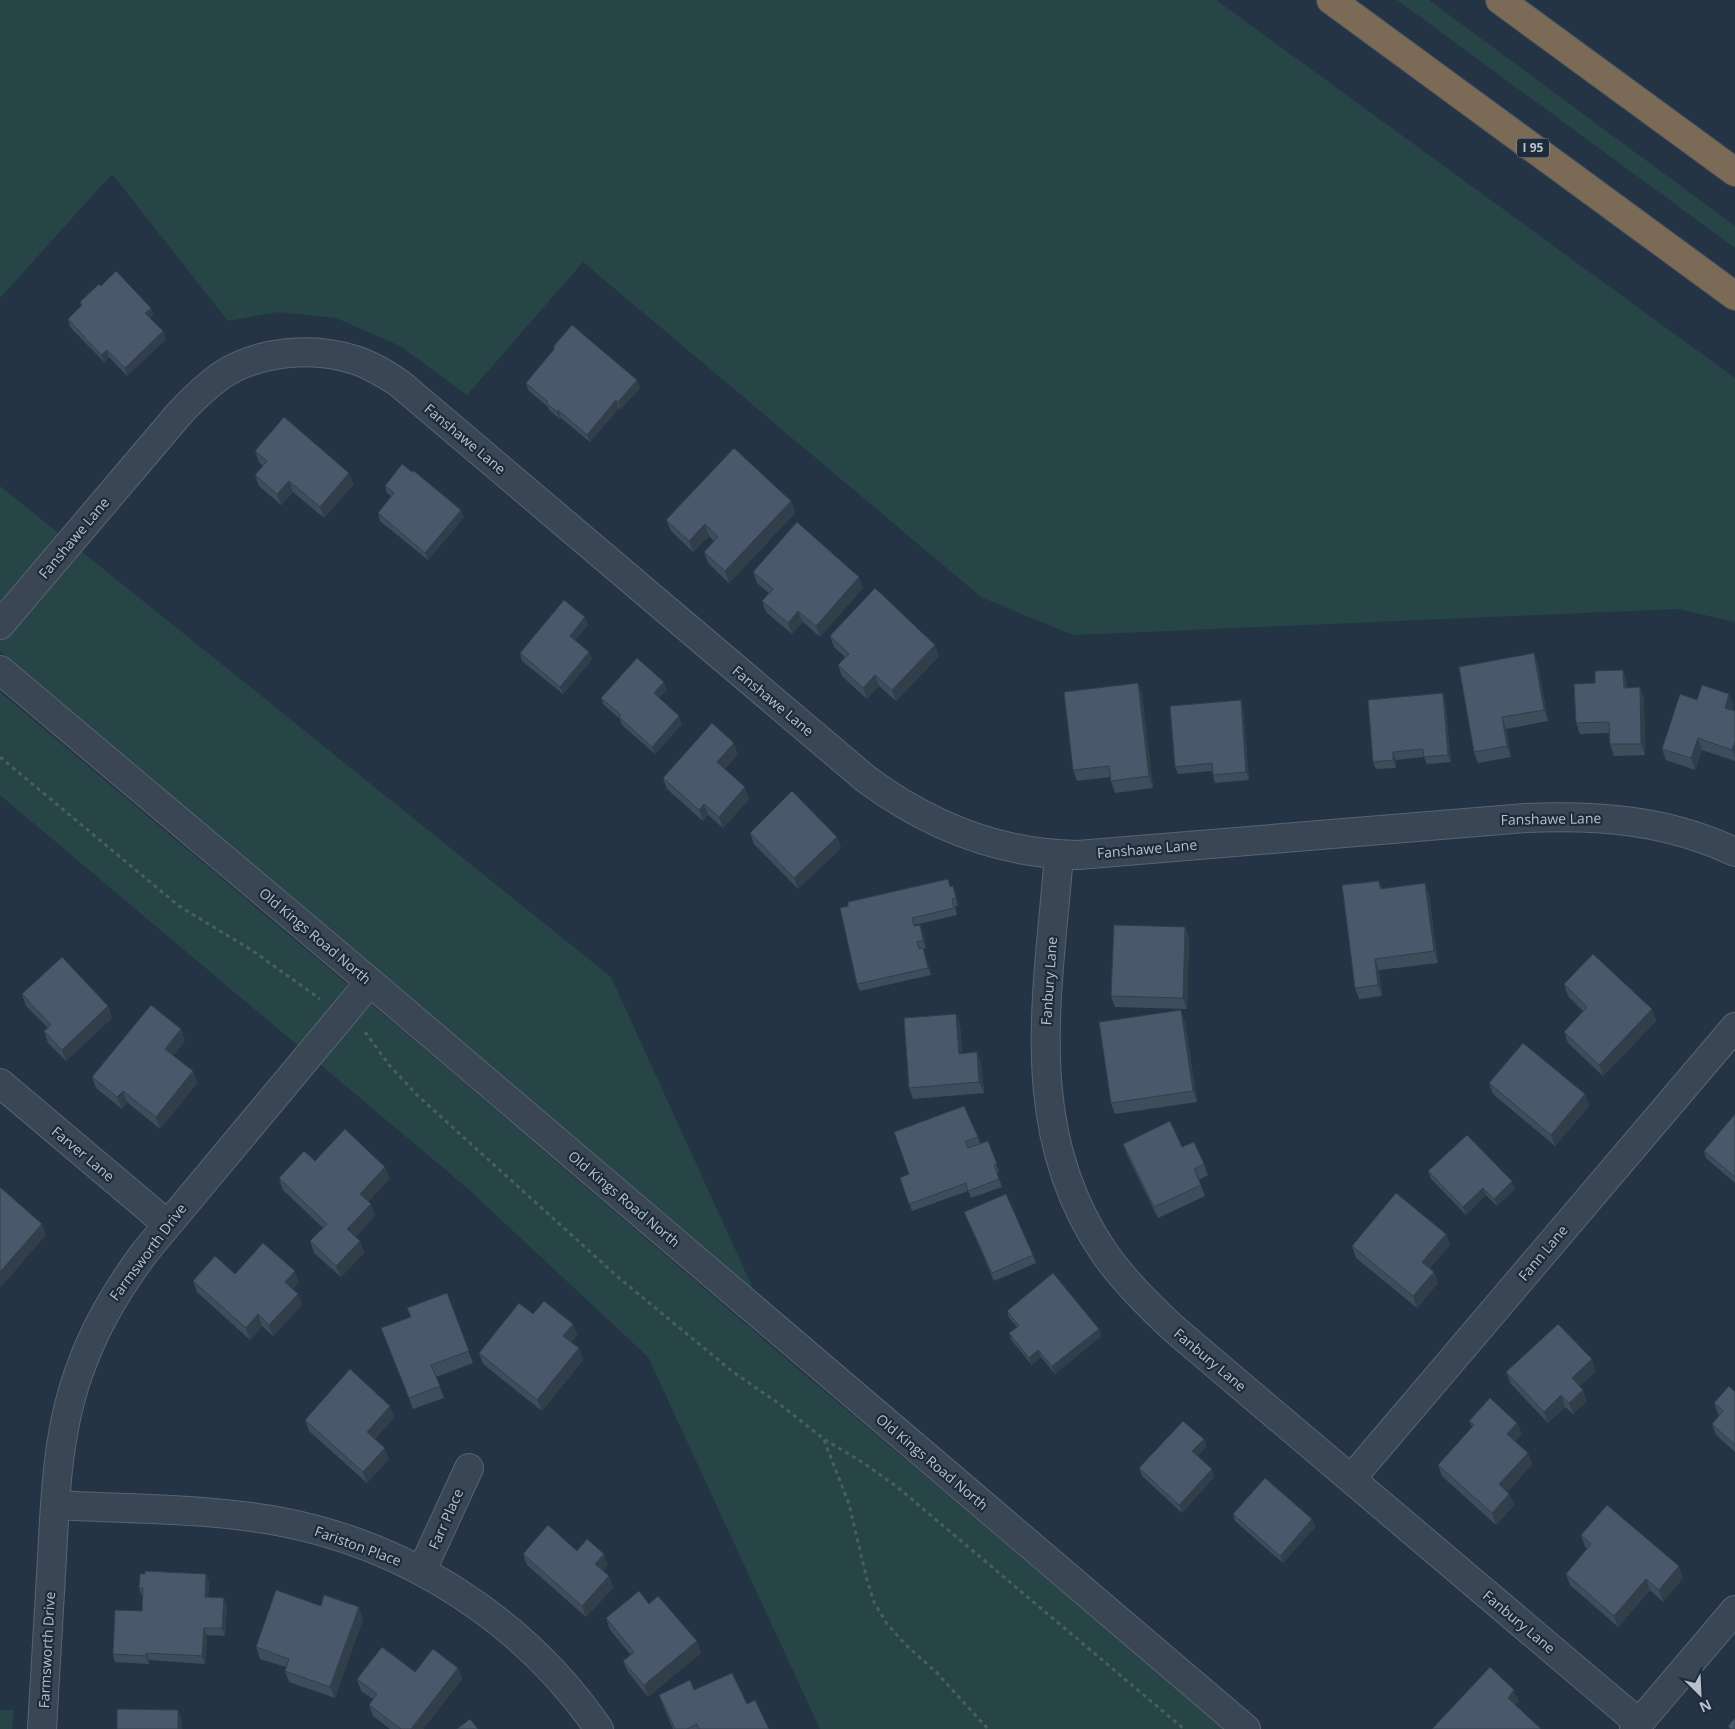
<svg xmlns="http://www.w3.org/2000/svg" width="1735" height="1729" font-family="'Open Sans',sans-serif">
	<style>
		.green { fill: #274446 }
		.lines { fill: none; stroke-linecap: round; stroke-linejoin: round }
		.minor-casing { stroke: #586472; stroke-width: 30 }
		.highway-casing { stroke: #44515f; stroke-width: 30 }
		.path { stroke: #466062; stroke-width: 3; stroke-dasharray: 4 4; stroke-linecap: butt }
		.minor { stroke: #3a4654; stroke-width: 28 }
		.highway { stroke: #7b6b56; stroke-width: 28 }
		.wall { fill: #3f4c5c }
		.shaded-wall { fill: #333e4b }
		.building { fill: #49586b; stroke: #333e4b }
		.labels { text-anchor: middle; stroke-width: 4.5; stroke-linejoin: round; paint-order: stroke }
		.shield { fill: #1e2b3a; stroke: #8994a2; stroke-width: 1 }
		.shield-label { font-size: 12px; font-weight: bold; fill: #b7c1ce }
		.street-label { font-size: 14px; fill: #b7c1ce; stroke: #1e2b3a }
	</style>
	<rect width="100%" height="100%" fill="#253445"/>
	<path class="green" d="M0 0H1216L1735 378V622L1678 609 1073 635 981 597 583 262 467 395 400 346 336 318 278 312 228 321 112 174 0 298Z
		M1397 0H1429L1735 226V248Z
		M0 486 611 977 756 1295 0 651Z
		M0 692 447 1068 784 1357 1225 1729H820L648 1357 467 1188 0 795Z
		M0 1710H14L12 1729H0Z"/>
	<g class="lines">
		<defs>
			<path id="minor" d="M0 625 179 414C192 400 206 386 222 375 259 351 313 346 355 360 371 365 385 374 399 383L866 779C928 825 1000 854 1078 855L1526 818C1600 815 1667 820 1735 852
				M0 670 370 982 1246 1729
				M1059 855C1048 995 1020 1130 1105 1254 1125 1282 1149 1306 1174 1329L1639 1723
				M0 1083 167 1224
				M1351 1479 1735 1027
				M55 1505C128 1509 204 1508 277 1521 407 1545 524 1620 599 1729
				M422 1570 469 1468
				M42 1729C45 1672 49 1615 52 1558 55 1494 58 1425 82 1364 97 1323 119 1287 145 1252L370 982
				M1634 1729 1735 1610"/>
			<path id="highway" d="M1331 0 1735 296
				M1500 0 1735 172"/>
		</defs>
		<use href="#minor" class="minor-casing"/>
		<use href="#highway" class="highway-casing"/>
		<path class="path" d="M0 757 179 906 253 951 320 999
			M365 1032 390 1066 418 1096 619 1278 733 1372 778 1403 824 1439 862 1462 896 1486 1184 1729
			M824 1440 849 1504 867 1580 874 1602 887 1624 906 1645 936 1672 988 1729"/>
		<use href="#minor" class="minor"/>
		<use href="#highway" class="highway"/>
	</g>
	<path class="wall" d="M101 286 151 308 153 315 150 318 163 331 166 339 127 376 109 357 104 362 70 327 68 319 81 306 80 302Z
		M553 347 637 380 640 388 621 409 619 408 590 442 561 418 560 419 549 410 548 407 528 390 526 383 554 350Z
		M255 451 354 484 324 518 293 492 281 505 259 486 255 475 263 466 259 462Z
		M385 486 464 517 428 560 380 521 378 513 391 496 387 493Z
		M791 501 795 513 729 583 708 563 704 552 714 541 709 536 693 552 671 531 666 520Z
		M753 572 859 577 863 588 820 637 803 622 792 634 766 612 762 601 769 593 757 583Z
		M588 625 575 640 592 659 563 694 522 661 520 653Z
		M830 636 939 656 896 701 879 686 867 699 842 676 838 665 845 657 834 647Z
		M1534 653 1538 665 1548 721 1506 729 1511 757 1478 763 1474 752Z
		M1627 682V688L1640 687 1644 699 1645 755 1614 756 1610 744 1609 733 1580 734 1576 723Z
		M1138 683 1142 695 1153 788 1115 793 1111 781 1110 777 1077 781 1073 770Z
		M667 690 659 698 682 724 655 754 622 725 620 719 604 705 601 698Z
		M1241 700 1243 708 1249 780 1215 783 1212 771 1178 774 1175 767Z
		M1697 700 1734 705 1732 710 1735 711V761L1702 750 1695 770 1666 760 1662 749Z
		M1445 701 1451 762 1427 764 1424 757 1396 760V768L1376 769 1373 762Z
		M738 754 725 769 749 799 723 828 708 815 703 821 667 789 663 778Z
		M750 833 837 837 841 848 798 889 754 844Z
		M1379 881 1382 889 1425 883 1429 895 1438 963 1379 970 1382 996 1359 999 1355 988Z
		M953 886 958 906H955L957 915 914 925 915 926 920 925 923 933 926 948 923 949 931 975 860 991 857 984 840 908Z
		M1185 927 1189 938 1187 1009 1115 1007 1111 996Z
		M1564 984 1652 1009 1656 1021 1603 1076 1568 1043 1564 1032 1583 1011 1568 996Z
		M22 994 112 1018 66 1061 48 1043 44 1031 48 1028 26 1006Z
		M956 1014 960 1025 962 1053 981 1063 984 1093 913 1099 909 1088Z
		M1185 1021 1197 1102 1115 1114 1111 1103Z
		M181 1029 185 1041 173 1056 193 1071 197 1083 160 1129 127 1102 122 1109 96 1088 92 1077Z
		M1489 1083 1585 1094 1589 1106 1555 1146 1493 1094Z
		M1735 1114V1183L1706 1158 1704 1151Z
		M894 1132 978 1137 980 1143 988 1141 999 1172 997 1173 1002 1187 971 1198 968 1191 912 1211 900 1178 909 1174Z
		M1123 1144 1204 1164 1208 1175 1199 1180 1205 1196 1158 1218 1127 1155Z
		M315 1161 390 1178 368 1202 371 1204 375 1216 355 1237 360 1241 364 1253 341 1277 314 1253 310 1241 323 1228 283 1190 279 1178Z
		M1428 1171 1515 1189 1497 1206 1486 1195 1466 1215 1431 1179Z
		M964 1212 1033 1255 1036 1263 994 1281Z
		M1446 1234 1450 1245 1430 1268 1434 1272 1438 1283 1417 1308 1356 1258 1352 1246Z
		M235 1274 299 1282 293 1289 298 1294 302 1305 273 1336 262 1326 250 1340 197 1292 193 1281Z
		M447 1293 473 1363 436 1377 444 1398 413 1409 381 1328 410 1317Z
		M1007 1311 1099 1329 1101 1336 1055 1374 1041 1357 1032 1365 1012 1341 1009 1333 1017 1327 1009 1318Z
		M533 1314 573 1324 577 1335 571 1342 579 1348 583 1360 542 1411 483 1364 479 1353Z
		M1596 1371 1579 1386 1587 1401 1573 1414 1565 1407 1548 1423 1511 1384 1506 1372Z
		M1735 1392V1452L1716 1435 1712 1424 1720 1416 1718 1414 1714 1403Z
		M394 1417 375 1439 389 1459 367 1483 309 1431 305 1420Z
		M1469 1421 1517 1423 1522 1434 1515 1441 1528 1453 1532 1464 1507 1492 1509 1494 1514 1505 1496 1525 1442 1476 1438 1465 1472 1427Z
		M1204 1439 1206 1447 1198 1456 1214 1477 1182 1513 1142 1476 1139 1468Z
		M1233 1514 1312 1519 1315 1527 1283 1563 1235 1521Z
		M1581 1535 1683 1578 1663 1602 1650 1590 1618 1627 1570 1585 1566 1574 1587 1549 1585 1547Z
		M577 1551 608 1565 603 1571 609 1576 613 1588 586 1617 527 1565 523 1554Z
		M209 1582 208 1598 227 1606 225 1636 207 1635 205 1664 149 1660V1664L115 1662 113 1654 142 1611 143 1596H142L139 1588Z
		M649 1604 697 1641 701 1653 648 1697 628 1672 623 1661 631 1655 610 1630 606 1618Z
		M363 1619 335 1698 289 1682 285 1671 286 1667 260 1659 256 1647Z
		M458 1668 462 1679 423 1729H390L373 1716 369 1705 373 1699 361 1691 357 1679 415 1672Z
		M694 1690 747 1704 769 1729H673L663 1706 659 1695Z"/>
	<path class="shaded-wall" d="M151 308 153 315 148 320 145 313Z
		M163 331 166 339 127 376 125 368Z
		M107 350 109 357 104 362 101 355Z
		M637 380 640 388 621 409 618 402Z
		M616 400 619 408 590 442 587 435Z
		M558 410 561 418 560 419 557 412Z
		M349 473 354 484 324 518 320 507Z
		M289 481 293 492 281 505 277 494Z
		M791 501 795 513 729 583 725 571Z
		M461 510 464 517 428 560 425 553Z
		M705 524 709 536 693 552 689 541Z
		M859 577 863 588 820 637 816 626Z
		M798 611 803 622 792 634 788 623Z
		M585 617 588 625 572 643 570 636Z
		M935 645 939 656 896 701 892 690Z
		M589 652 592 659 563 694 560 687Z
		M1534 653 1538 665 1548 721 1544 710Z
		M1623 670 1627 682 1628 699 1624 688Z
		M875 675 879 686 867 699 863 688Z
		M664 682 667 690 657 701 654 693Z
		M1138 683 1142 695 1153 788 1149 776Z
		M1640 687 1644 699 1645 755 1641 744Z
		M1443 693 1445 701 1451 762 1448 755Z
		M1729 694 1734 705 1729 719 1725 708Z
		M1241 700 1243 708 1249 780 1246 772Z
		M679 716 682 724 655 754 652 747Z
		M1502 717 1506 729 1511 757 1507 746Z
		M1698 738 1702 750 1695 770 1691 758Z
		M1735 742V757L1732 750Z
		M734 743 738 754 721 773 717 762Z
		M1393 752 1396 760V768L1393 760Z
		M745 787 749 799 723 828 719 817Z
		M704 804 708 815 703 821 699 810Z
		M837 837 841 848 798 889 794 878Z
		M1425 883 1429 895 1438 963 1434 951Z
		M953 886 956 894 958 906Z
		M920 925 923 933 926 948 923 940Z
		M1185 927 1189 938 1187 1009 1183 998Z
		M923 948 926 956 931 975 928 968Z
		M1375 959 1379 970 1382 996 1378 985Z
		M108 1006 112 1018 66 1061 62 1050Z
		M1652 1009 1656 1021 1603 1076 1599 1065Z
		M1181 1010 1185 1021 1197 1102 1193 1091Z
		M956 1014 960 1025 963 1065 959 1054Z
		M181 1029 185 1041 170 1060 165 1049Z
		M977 1052 981 1063 984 1093 979 1082Z
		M193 1071 197 1083 160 1129 156 1117Z
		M123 1091 127 1102 122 1109 117 1097Z
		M1585 1094 1589 1106 1555 1146 1551 1135Z
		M385 1167 390 1178 364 1206 360 1194Z
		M1512 1181 1515 1189 1497 1206 1494 1199Z
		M1483 1188 1486 1195 1466 1215 1463 1207Z
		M371 1204 375 1216 351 1241 347 1229Z
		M42 1224 46 1235 1 1287 0 1284V1272Z
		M1446 1234 1450 1245 1426 1273 1422 1262Z
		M360 1241 364 1253 341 1277 336 1266Z
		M295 1271 299 1282 289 1293 285 1282Z
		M1434 1272 1438 1283 1417 1308 1413 1296Z
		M298 1294 302 1305 273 1336 269 1325Z
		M258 1314 262 1326 250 1340 246 1328Z
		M573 1324 577 1335 567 1347 563 1336Z
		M1099 1329 1101 1336 1055 1374 1052 1366Z
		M579 1348 583 1360 542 1411 537 1400Z
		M1038 1350 1041 1357 1032 1365 1029 1358Z
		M1592 1359 1596 1371 1576 1390 1572 1378Z
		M1583 1390 1587 1401 1573 1414 1569 1403Z
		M1561 1395 1565 1407 1548 1423 1544 1412Z
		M390 1406 394 1417 371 1443 367 1432Z
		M1517 1423 1522 1434 1511 1446 1507 1434Z
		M1204 1439 1206 1447 1195 1459 1192 1451Z
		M385 1448 389 1459 367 1483 363 1472Z
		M1528 1453 1532 1464 1503 1496 1499 1484Z
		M1212 1469 1214 1477 1182 1513 1179 1505Z
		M1509 1494 1514 1505 1496 1525 1492 1513Z
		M1312 1519 1315 1527 1283 1563 1280 1556Z
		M604 1554 608 1565 599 1575 595 1564Z
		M1679 1566 1683 1578 1663 1602 1659 1590Z
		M206 1574 209 1582 207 1605 205 1597Z
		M609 1576 613 1588 586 1617 582 1606Z
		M1646 1579 1650 1590 1618 1627 1614 1616Z
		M224 1598 227 1606 225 1636 222 1628Z
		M359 1607 363 1619 335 1698 330 1687Z
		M204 1628 207 1635 205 1664 202 1656Z
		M697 1641 701 1653 648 1697 644 1685Z
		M146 1653 149 1660V1664L146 1656Z
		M458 1668 462 1679 423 1729H411Z
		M1514 1690 1519 1701 1512 1709 1508 1698Z
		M178 1710 182 1721V1729H178Z"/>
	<path class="building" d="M116 271 151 308 145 313 163 331 125 368 107 350 101 355 68 319 82 305 80 302 99 284 101 286Z
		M572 325 637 380 618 402 616 400 587 435 558 410 557 412 546 403 548 402 526 383 555 348 553 347Z
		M284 417 349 473 320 507 289 481 277 494 255 475 267 461 255 451Z
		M734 448 791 501 725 571 704 552 718 537 705 524 689 541 666 520Z
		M402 464 412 472 414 471 461 510 425 553 378 513 394 493 385 486Z
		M797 522 859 577 816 626 798 611 788 623 762 601 773 589 753 572Z
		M875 588 935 645 892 690 875 675 863 688 838 665 849 654 830 636Z
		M564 600 585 617 570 636 589 652 560 687 520 653Z
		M1534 653 1544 710 1502 717 1507 746 1474 752 1459 667Z
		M637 658 664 682 654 693 679 716 652 747 619 717 621 715 601 698Z
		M1623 670 1624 688 1640 687 1641 744H1610L1609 722 1576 723 1574 684 1595 683V671Z
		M1138 683 1149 776 1111 781 1109 766 1073 770 1064 692Z
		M1702 685 1729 694 1725 708 1735 711V742L1732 750 1698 738 1691 758 1662 749 1680 694 1697 700Z
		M1443 693 1448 755 1424 757 1423 749 1393 752V760L1373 762 1368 700Z
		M1241 700 1246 772 1213 775 1212 763 1175 767 1170 706Z
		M712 723 734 743 717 762 745 787 719 817 704 804 699 810 663 778Z
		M792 791 837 837 794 878 750 833Z
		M948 879 950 887 953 886 956 898 952 899 954 908 912 918 914 926 920 925 923 940 917 942 919 949 923 948 928 968 857 984 840 908 848 906V902Z
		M1379 881 1380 889 1425 883 1434 951 1375 959 1378 985 1355 988 1342 885Z
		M1114 925 1185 927 1183 998 1111 996Z
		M1593 954 1652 1009 1599 1065 1564 1032 1587 1007 1564 984Z
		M62 957 108 1006 62 1050 44 1031 51 1025 22 994Z
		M151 1005 181 1029 165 1049 193 1071 156 1117 123 1091 117 1097 92 1077Z
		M1181 1010 1193 1091 1111 1103 1099 1022Z
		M956 1014 959 1054 977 1052 979 1082 909 1088 904 1018Z
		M1523 1043 1585 1094 1551 1135 1489 1083Z
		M964 1106 978 1137 965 1142 968 1148 988 1141 997 1164 994 1165 999 1179 968 1191 966 1183 909 1204 900 1178 909 1174 894 1132Z
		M1735 1114V1177L1704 1151Z
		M1170 1121 1182 1147 1194 1142 1204 1164 1194 1169 1201 1185 1154 1207 1123 1144Z
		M345 1129 385 1167 360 1194 371 1204 347 1229 360 1241 336 1266 310 1241 327 1224 279 1178 304 1151 315 1161Z
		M1467 1135 1512 1181 1494 1199 1483 1188 1463 1207 1428 1171Z
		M0 1187 42 1224 0 1272Z
		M1396 1193 1446 1234 1422 1262 1434 1272 1413 1296 1352 1246Z
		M1006 1194 1033 1255 992 1273 964 1212Z
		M263 1243 295 1271 285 1282 298 1294 269 1325 258 1314 246 1328 193 1281 215 1256 235 1274Z
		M1053 1273 1099 1329 1052 1366 1038 1350 1029 1358 1009 1333 1019 1326 1007 1311Z
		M447 1293 469 1351 431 1365 440 1386 409 1398 381 1328 411 1317 407 1308Z
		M544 1301 573 1324 563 1336 579 1348 537 1400 479 1353 519 1303 533 1314Z
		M1558 1324 1592 1359 1572 1378 1583 1390 1569 1403 1561 1395 1544 1412 1506 1372Z
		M350 1369 390 1406 367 1432 385 1448 363 1472 305 1420Z
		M1729 1386 1735 1392V1445L1712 1424 1723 1411 1714 1403Z
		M1490 1398 1517 1423 1507 1434 1528 1453 1499 1484 1509 1494 1492 1513 1438 1465 1474 1425 1469 1421Z
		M1183 1421 1204 1439 1192 1451 1212 1469 1179 1505 1139 1468Z
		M1265 1478 1312 1519 1280 1556 1233 1514Z
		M1607 1505 1679 1566 1659 1590 1646 1579 1614 1616 1566 1574 1591 1544 1581 1535Z
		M548 1525 577 1551 587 1539 604 1554 595 1564 609 1576 582 1606 523 1554Z
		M145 1571 206 1574 205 1597 224 1598 222 1628H204L202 1656 146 1653V1656L113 1654 115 1610 142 1611 143 1588H139L140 1574H145Z
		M276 1590 321 1606 324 1595 359 1607 330 1687 285 1671 289 1659 256 1647Z
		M639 1591 649 1604 658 1596 697 1641 644 1685 623 1661 634 1652 606 1618Z
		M382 1647 415 1672 433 1649 458 1668 411 1729H401L369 1705 377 1694 357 1679Z
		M1490 1667 1514 1690 1508 1698 1541 1729H1432Z
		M732 1673 747 1704 755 1700 769 1729H699L697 1724 687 1729H675L659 1695 690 1680 694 1690Z
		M117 1709 178 1710V1729H117Z
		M1735 1718V1729H1730L1728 1726Z
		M470 1719 478 1729H457Z"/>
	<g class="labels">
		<rect class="shield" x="1517" y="138.5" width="32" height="19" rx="4"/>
		<g class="shield-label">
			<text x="1533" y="152">I 95</text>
		</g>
		<g class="street-label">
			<text transform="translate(465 439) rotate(40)" y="5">Fanshawe Lane</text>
			<text transform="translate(74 538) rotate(-50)" y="5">Fanshawe Lane</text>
			<text transform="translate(773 701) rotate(40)" y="5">Fanshawe Lane</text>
			<text transform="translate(1551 819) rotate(-1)" y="5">Fanshawe Lane</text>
			<text transform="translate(1147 849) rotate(-5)" y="5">Fanshawe Lane</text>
			<text transform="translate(315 936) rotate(40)" y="5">Old Kings Road North</text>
			<text transform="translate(1049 981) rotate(-86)" y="5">Fanbury Lane</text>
			<text transform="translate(83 1154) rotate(40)" y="5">Farver Lane</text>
			<text transform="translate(624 1199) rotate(40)" y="5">Old Kings Road North</text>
			<text transform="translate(148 1252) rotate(-53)" y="5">Farmsworth Drive</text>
			<text transform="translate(1543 1253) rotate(-50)" y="5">Fann Lane</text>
			<text transform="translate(1210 1360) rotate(40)" y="5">Fanbury Lane</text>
			<text transform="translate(932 1462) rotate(40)" y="5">Old Kings Road North</text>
			<text transform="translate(446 1519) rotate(-66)" y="5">Farr Place</text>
			<text transform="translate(358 1546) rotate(20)" y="5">Fariston Place</text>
			<text transform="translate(1519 1622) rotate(40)" y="5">Fanbury Lane</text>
			<text transform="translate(47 1650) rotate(-87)" y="5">Farmsworth Drive</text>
		</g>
	</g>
	<g transform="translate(1700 1694) rotate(156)" stroke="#1e2b3a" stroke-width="4" paint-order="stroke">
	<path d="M0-4L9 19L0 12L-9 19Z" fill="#b7c1ce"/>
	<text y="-8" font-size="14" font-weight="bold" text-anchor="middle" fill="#b7c1ce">N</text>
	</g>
</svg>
